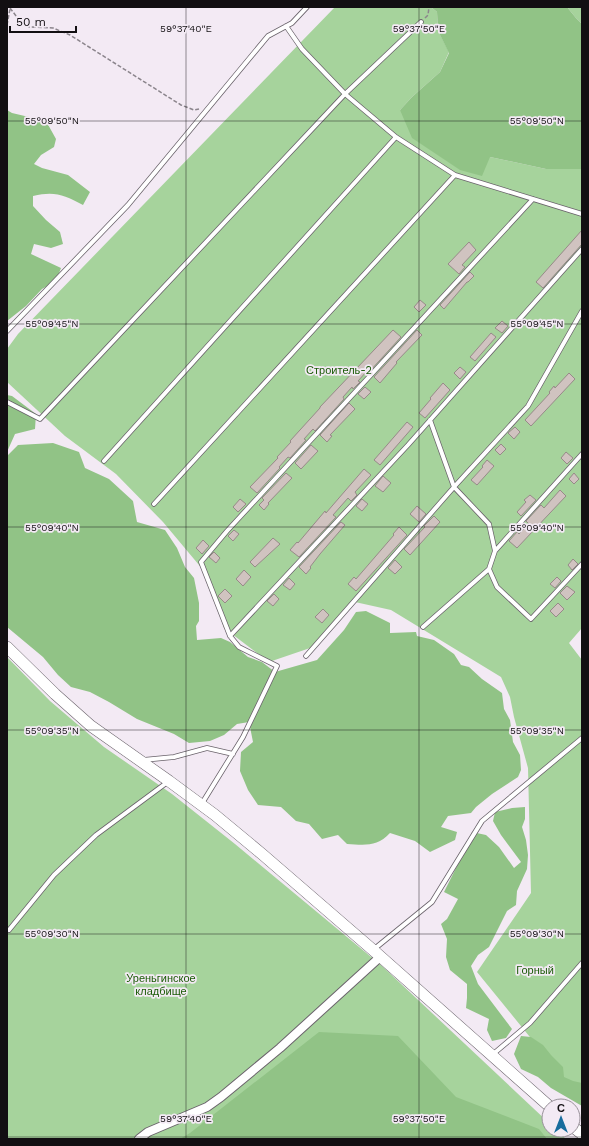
<svg xmlns="http://www.w3.org/2000/svg" width="589" height="1146" font-family="'Work Sans',sans-serif">
	<style>
		.green { fill: #a6d39c }
		.forest { fill: #91c386 }
		.building { fill: #d0c3c0; stroke: #978a88 }
		.lines { fill: none; stroke-linecap: round; stroke-linejoin: round }
		.service-casing { stroke: #6a636b; stroke-width: 5.5 }
		.minor-casing { stroke: #6a636b; stroke-width: 10 }
		.secondary-casing { stroke: #6a636b; stroke-width: 12 }
		.path { stroke: #8b858c; stroke-width: 1.5; stroke-dasharray: 4 2; stroke-linecap: butt }
		.service { stroke: #fff; stroke-width: 4 }
		.minor { stroke: #fff; stroke-width: 8 }
		.secondary { stroke: #fff; stroke-width: 11 }
		.ticks { fill: none; stroke: #120f12; stroke-width: 1; stroke-opacity: 0.45 }
		.labels { text-anchor: middle; stroke-width: 3.5; stroke-linejoin: round; paint-order: stroke }
		.park-label { font-size: 11px; fill: #1a5b06; stroke: #f3eaf4 }
		.ticks-label { font-size: 10px; text-anchor: middle; fill: #120f12; stroke: #f3eaf4; stroke-width: 3.5; stroke-linejoin: round; paint-order: stroke }
	</style>
	<rect width="100%" height="100%" fill="#f3eaf4"/>
	<path class="green" d="M335 7H431L437 12 438 31 449 52 440 72 412 97 400 110 490 157 546 169H582V628L569 643 582 660V1101L477 972 531 893 528 768 514 717 510 697 501 677 391 610 355 602 313 647 269 662 224 628 204 571 163 522 116 474 65 436 7 382V349L18 334Z
		M567 7H582V24L576 18Z
		M7 657 50 701 104 747 172 794 235 844 382 966 549 1123V1130H556L566 1139H7Z"/>
	<path class="forest" d="M431 7H567L576 18 582 24V169H546L490 157 482 176 460 170 412 138 400 110 412 97 440 72 449 53 438 31 437 12Z
		M7 110 12 113 46 121 56 139 54 147 41 155 34 164 42 168 68 175 90 192 83 205C64 195 55 191 33 196V206L46 220 60 232 63 244 51 248 34 244 31 254 61 268 56 281 42 289 26 306 7 321Z
		M7 395 12 396 36 414 35 429 15 434 7 452Z
		M53 443 79 452 85 468 109 479 133 501 137 522 165 530 177 548 185 567 194 578 199 603V621L196 626 197 640 221 638 230 642 248 657 262 662 275 672 317 660 344 630 356 612 366 611 390 623V633L416 632 417 636 434 640 454 654 461 665 469 667 482 679 502 693 504 709 510 720 513 742 520 755 521 770 518 777 492 794 476 807 471 813 448 816 441 827 457 832 455 840 430 852 415 841 390 833C377 847 365 845 347 844L338 835 322 839 309 824 296 821 281 807 258 805 248 790 240 771 241 752 253 742 249 722 237 724 224 735 210 741 189 743 174 734 137 719 109 702 90 692 71 687 58 675 43 657 7 627V456L18 445Z
		M525 807V819L522 827 526 840 528 855 527 869 517 891 516 905 507 911 489 947 478 955 471 966 478 984 512 1029 506 1038 492 1041 487 1030 489 1019 466 1008 467 998V984L450 970 446 957 447 939 441 924 447 919 458 899 444 892 461 858 472 832 486 835 499 847 514 868 521 862 501 835 493 821 495 812 512 808Z
		M319 1032 398 1036 456 1097 539 1129 547 1139H180L190 1133Z
		M521 1036 531 1037 543 1045 551 1055 563 1067 564 1077 573 1081 582 1083V1106L551 1088 538 1077 521 1069 514 1054Z"/>
	<path class="building" d="M582 230V244L543 288 536 282Z
		M469 242 476 250 462 265 465 267 459 274 448 264Z
		M470 272 474 276 468 282H467L444 309 440 305Z
		M420 300 426 305 419 312 414 307Z
		M502 321 508 326 502 333 495 328Z
		M393 330 401 337 369 372 367 371 358 381 360 382 353 389 352 387 343 397 344 399 315 431 313 429 304 439 306 440 290 458 288 457 279 467 280 468 257 493 250 487 278 458 277 457 291 442 290 441 320 408V407Z
		M417 330 422 335 396 362 397 363 380 383 374 377Z
		M491 333 496 337 475 361 470 357Z
		M460 367 466 372 460 379 454 373Z
		M569 373 575 379 531 426 525 420 550 393 549 392 554 386 555 388Z
		M443 383 450 390 425 418 419 413 431 399 430 398Z
		M365 387 371 392 364 399 358 394Z
		M349 403 355 409 330 435 332 436 327 442 320 435Z
		M407 422 413 427 380 465 374 460Z
		M515 427 520 432 514 439 508 433Z
		M501 444 506 449 500 455 495 450Z
		M311 445 318 451 301 469 295 463Z
		M566 452 573 458 567 464 561 458Z
		M487 460 494 466 477 485 471 480 483 467 482 466Z
		M364 469 371 475 355 492 357 495 351 501 348 498 333 515 336 517 299 557 290 550 297 542 298 543 325 511 326 513Z
		M286 473 292 478 268 503 269 504 264 510 259 505 264 500 262 498Z
		M574 473 579 479 574 484 569 479Z
		M383 476 391 483 383 492 375 486Z
		M560 490 566 496 517 548 509 541 517 532 519 534 529 524 526 521 541 505 544 508Z
		M530 495 536 500 521 516 517 512 526 502 524 500Z
		M240 499 246 504 238 512 233 507Z
		M362 499 368 504 362 511 356 506Z
		M417 506 426 514 419 522 410 514Z
		M434 516 440 522 410 555 404 549 425 527 424 526Z
		M341 522 345 525 320 554 310 567 311 568 306 574 299 567Z
		M399 527 407 535 356 591 348 584 354 577 356 579 394 535 393 534Z
		M234 530 239 534 233 541 228 536Z
		M273 538 280 544 255 567 250 562Z
		M203 540 209 546 202 554 196 548Z
		M214 552 220 558 216 563 209 557Z
		M573 559 578 564 572 570 568 565Z
		M395 560 402 567 395 574 388 568Z
		M244 570 251 577 243 586 236 579Z
		M557 577 561 581 555 588 550 584Z
		M289 578 295 584 290 590 283 585Z
		M567 586 575 592 567 600 560 593Z
		M225 589 232 596 225 603 218 596Z
		M274 594 279 599 273 606 267 601Z
		M558 603 564 609 556 617 550 611Z
		M323 609 329 615 322 623 315 617Z"/>
	<g class="lines">
		<defs>
			<path id="service" d="M286 26 302 49 345 94 396 137 455 175 582 214
				M7 331 128 205 268 36 292 23 307 7
				M7 402 40 419 345 94 421 22
				M430 420 454 487 489 524 495 551 489 569 497 587 531 619 582 564
				M104 461 396 137
				M154 504 455 175
				M495 551 582 454
				M423 627 489 569
				M230 636 201 562 227 531 533 199
				M306 656 454 487 528 406 582 311
				M143 760 174 757 207 748 233 754
				M201 805 243 737 277 666 239 647 230 636 408 445 582 249
				M9 930 54 875 96 835 169 781
				M373 950 432 902 482 821 582 738
				M492 1055 530 1023 582 963"/>
			<path id="minor" d="M139 1139 148 1132 207 1107 221 1097 280 1048 380 957"/>
			<path id="secondary" d="M7 647 55 694 91 726 169 781 215 815 262 854 373 950 549 1106
				M573 1127 582 1134"/>
		</defs>
		<use href="#service" class="service-casing"/>
		<use href="#minor" class="minor-casing"/>
		<use href="#secondary" class="secondary-casing"/>
		<path class="path" d="M10 8 20 21 29 27 53 28 70 35 181 105 194 110 199 109
			M425 18 428 15 429 7
			M7 25 10 9"/>
		<use href="#service" class="service"/>
		<use href="#minor" class="minor"/>
		<use href="#secondary" class="secondary"/>
	</g>
	<path class="ticks" d="M186 7V1139M419 7V1139M7 121H582M7 324H582M7 527H582M7 730H582M7 934H582M7 1137H582"/>
	<g class="labels">
		<g class="park-label">
			<text x="339" y="374">Строитель-2</text>
			<text x="535" y="974">Горный</text>
			<text x="161" y="982">Уреньгинское<tspan x="161" dy="13">кладбище</tspan></text>
		</g>
	</g>
	<g class="ticks-label">
		<text x="186" y="32">59°37'40"E</text>
		<text x="419" y="32">59°37'50"E</text>
		<text x="52" y="124">55°09'50"N</text>
		<text x="537" y="124">55°09'50"N</text>
		<text x="52" y="327">55°09'45"N</text>
		<text x="537" y="327">55°09'45"N</text>
		<text x="52" y="531">55°09'40"N</text>
		<text x="537" y="531">55°09'40"N</text>
		<text x="52" y="734">55°09'35"N</text>
		<text x="537" y="734">55°09'35"N</text>
		<text x="52" y="937">55°09'30"N</text>
		<text x="537" y="937">55°09'30"N</text>
		<text x="186" y="1122">59°37'40"E</text>
		<text x="419" y="1122">59°37'50"E</text>
	</g>
	<rect width="589" height="1146" fill="none" stroke="#120f12" stroke-width="16"/>
	<g transform="translate(561 1118)"><circle r="19" fill="#f3eaf4" stroke="#99929a"/>
	<path d="M0-3L7 15L0 10L-7 15Z" fill="#186c9d"/>
	<text y="-6" font-size="11" font-weight="bold" text-anchor="middle" fill="#120f12">С</text>
	</g>
	<path d="M10 26v6h66v-6" fill="none" stroke="#120f12" stroke-width="2"/>
	<text x="16" y="26" font-size="12" fill="#120f12" stroke="#f3eaf4" stroke-width="3" paint-order="stroke">50 m</text>
</svg>
